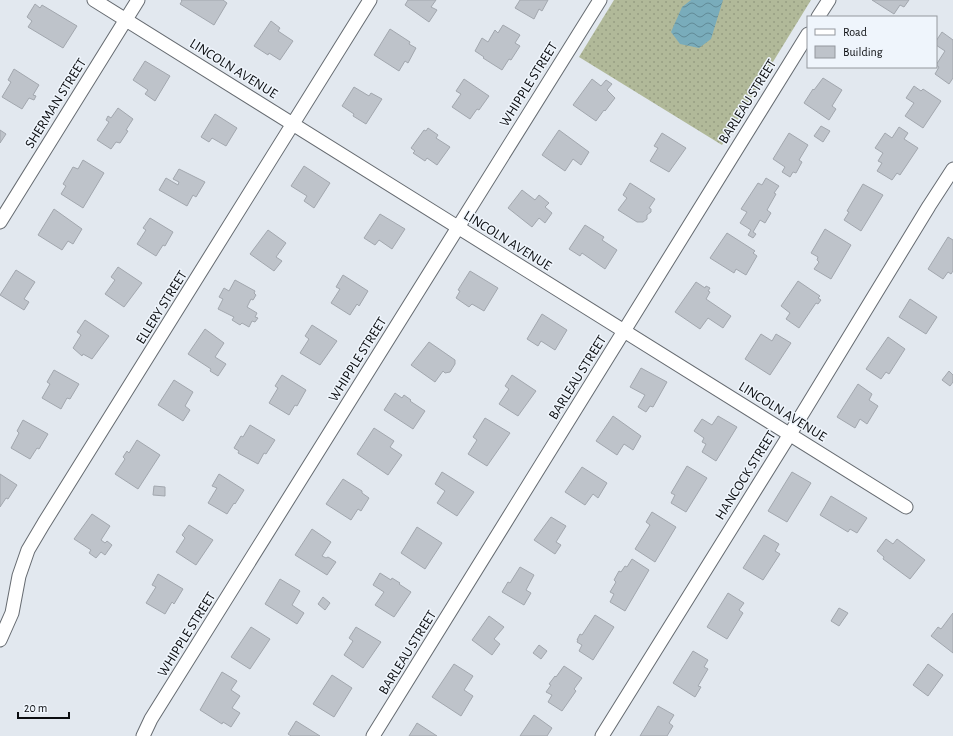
<svg xmlns="http://www.w3.org/2000/svg" width="953" height="736" font-family="'Alegreya Sans',sans-serif">
	<style>
		.grass { fill: url(#grass-dots) }
		.water { fill: url(#water-waves) }
		.building { fill: #bec3ca; stroke: #a2a7ae }
		.lines { fill: none; stroke-linecap: round; stroke-linejoin: round }
		.street-casing { stroke: #666b71; stroke-width: 15 }
		.street { stroke: #fff; stroke-width: 13 }
		.labels { text-anchor: middle; stroke-width: 3; stroke-linejoin: round; paint-order: stroke }
		.street-label { font-size: 14px; fill: #0b0d10; stroke: #eff5fc }
	</style>
	<defs>
		<pattern id="grass-dots" width="8" height="8" patternUnits="userSpaceOnUse"><rect width="8" height="8" fill="#b1b999"/><path d="M2 2h.1M6 6h.1" fill="none" stroke="#979e83" stroke-width="1.8" stroke-linecap="round"/></pattern>
		<pattern id="water-waves" width="16" height="10" patternUnits="userSpaceOnUse"><rect width="16" height="10" fill="#79acbb"/><path d="M0 5q4-4 8 0t8 0" fill="none" stroke="#618a97"/></pattern>
	</defs>
	<rect width="100%" height="100%" fill="#e2e8ef"/>
	<path class="grass" d="M614 0H811L722 145 579 57Z"/>
	<path class="water" d="M691 0H723L711 39 699 48 680 44 671 32 682 7Z"/>
	<path class="building" d="M181 0H223L227 3 214 25 180 4 182 1Z
		M408 0H436L431 7 437 10 429 22 405 5Z
		M520 0H548L542 11 539 9 534 19 515 8Z
		M872 0H909L904 7 900 5 894 14Z
		M35 4 40 8 42 5 77 26 63 48 28 27 32 21 27 17Z
		M271 21 280 28 278 31 293 41 280 60 269 53 268 55 254 46Z
		M503 25 520 35 515 43 520 46 511 60 509 59 502 70 483 58 484 57 475 51 482 38 488 42 495 30 498 33Z
		M390 29 410 42 409 44 416 48 408 63 405 61 399 71 374 55Z
		M942 32 953 40V78L949 84 935 74 939 67 936 65 945 51 936 45V41Z
		M145 61 170 76 155 101 145 94 148 90 133 80Z
		M14 69 39 85 33 95 36 96 34 100 29 98 22 109 2 97 11 82 8 80Z
		M823 78 842 90 832 106 836 109 829 120 804 103 813 89 814 90Z
		M464 79 489 96 479 110 477 109 470 119 452 107 461 94 456 91Z
		M592 79 601 86 606 80 612 84 607 90 615 98 605 111 604 110 596 121 573 105Z
		M914 86 921 91 923 89 941 101 923 128 905 116 914 103 906 98Z
		M354 87 369 96 371 93 382 99 366 124 353 116 354 114 342 106Z
		M118 108 133 119 126 130 128 131 120 143 116 142 111 149 97 140 109 122 106 120 108 116 111 118Z
		M215 114 237 128 226 146 212 138 209 142 201 137Z
		M821 126 830 131 823 142 814 136Z
		M899 127 908 133 904 139 918 148 900 175 897 173 892 180 877 171 882 163 878 161 883 153 875 148 885 133 892 138Z
		M428 128 438 135 436 138 450 147 437 165 427 158 425 161 413 153 415 151 411 148 424 130 426 131Z
		M0 130 6 134 0 143Z
		M559 130 589 152 581 165 573 159 565 171 542 155Z
		M662 133 686 148 669 172 650 161 658 148 654 146Z
		M789 133 808 145 799 160 802 162 796 173 793 172 790 177 782 172 785 167 773 159Z
		M83 160 104 173 83 208 61 194 66 186 63 184 73 167 78 169Z
		M304 166 330 183 314 208 304 201 307 196 291 186Z
		M179 169 205 182 196 197 193 195 187 206 159 190 166 178 178 185 179 182 173 179Z
		M766 178 779 186 774 193 776 194 767 210 771 213 765 223 760 220 753 232 756 234 753 238 748 235 751 230 740 223 747 212 741 209 758 183 762 185Z
		M630 183 655 199 649 208 651 209V212L647 215V219L643 222H637L618 210 627 198 623 195Z
		M863 184 883 195 861 231 844 220 849 212 847 211Z
		M522 190 535 200 539 195 549 203 545 207 552 213 545 223 539 218 532 227 508 208Z
		M54 209 82 229 73 244 68 241 62 250 38 235Z
		M380 214 405 229 392 249 379 240 375 245 364 238Z
		M150 218 173 232 165 246 163 245 156 256 137 244 146 230 143 228Z
		M585 225 604 237 602 240 617 250 605 269 582 253 580 256 569 249Z
		M825 229 851 245 831 279 814 269 819 262 817 260 818 257 811 253Z
		M268 230 286 243 276 257 282 261 274 271 250 254Z
		M727 233 755 251 753 253 757 256 746 275 736 269 734 273 710 258Z
		M948 237 953 240V271L951 274 948 272 943 279 928 269Z
		M118 267 142 283 124 307 105 294 115 280 111 277Z
		M16 270 35 282 24 299 29 302 24 310 0 295Z
		M470 271 498 288 484 311 472 304 469 307 456 298 460 291 458 290Z
		M343 275 368 291 359 306 357 304 350 315 331 303 340 289 336 287Z
		M235 280 255 291 254 293 256 295 253 300 251 299 247 307 257 313 255 317 258 318 255 322 252 321 249 327 242 323 240 325 232 320 234 317 218 309 223 299 219 297 224 288 229 291Z
		M798 281 820 296 818 298 821 300 818 304 816 303 799 328 786 319 790 313 781 306Z
		M696 282 705 288 706 286 710 288 708 291 710 292 706 299 731 316 723 328 708 318 700 329 675 312Z
		M910 299 937 317 926 334 899 317Z
		M542 314 567 330 555 350 541 341 538 346 527 339Z
		M85 320 109 336 92 359 83 354 82 356 73 348 81 335 77 332Z
		M312 325 337 341 320 365 300 353 309 339 305 336Z
		M205 329 224 343 215 357 226 364 218 376 210 371 211 369 188 354Z
		M761 334 772 341 776 334 791 343 770 375 745 359Z
		M888 337 905 349 889 374 886 372 881 379 866 369Z
		M429 342 455 360V364L450 372 445 373 443 371 435 382 411 365Z
		M641 368 667 382 653 407 650 406 646 412 638 407 645 395 630 387Z
		M54 370 79 384 70 399 67 398 61 409 42 398 50 384 47 382Z
		M949 371 953 375V382L950 386 942 380Z
		M282 375 306 390 297 406 295 405 289 415 269 403 278 388 275 386Z
		M512 375 536 391 518 416 499 404 509 389 505 386Z
		M174 380 193 392 185 406 190 410 183 421 158 405Z
		M858 384 872 394 869 400 878 406 867 424 860 419 855 428 837 417Z
		M395 393 402 398 404 395 411 400 410 401 425 411 413 429 384 410Z
		M613 416 641 436 633 450 624 444 617 455 596 441Z
		M718 416 737 427 716 461 702 452 706 444 702 442 704 438 694 431 702 419 712 425Z
		M485 418 510 433 487 466 468 454 477 440 473 437Z
		M23 420 48 434 39 449 37 448 30 459 11 448 19 433 17 431Z
		M250 425 275 440 266 454 264 453 258 464 238 453 239 451 234 448 241 436 243 437Z
		M374 428 394 441 390 447 402 455 388 475 357 454Z
		M137 440 160 455 138 489 115 474 125 459 123 457 127 451 129 453Z
		M687 466 707 478 686 512 671 503 675 495 671 493Z
		M582 467 607 483 598 498 593 494 585 505 565 492Z
		M442 472 474 492 457 516 437 503 445 491 435 484Z
		M792 472 811 483 787 522 768 511Z
		M0 474 17 485 8 499 6 498 0 507Z
		M219 474 244 490 235 504 234 503 227 514 208 503 217 488 212 486Z
		M343 479 362 491V493L369 498 361 511 358 509 351 520 326 504Z
		M154 486 165 487V496L153 495Z
		M831 496 867 518 857 533 850 529 848 532 820 515Z
		M652 512 676 527 655 562 635 549 650 525 646 522Z
		M92 514 110 526 101 540 105 543 107 541 112 545 105 555 101 552 96 558 89 553 91 550 74 539Z
		M551 517 566 526 556 542 561 545 555 554 534 540Z
		M189 525 213 540 196 565 176 552 185 538 182 535Z
		M417 527 442 543 425 569 401 553Z
		M312 529 331 542 322 556 326 558 328 557 336 562 327 575 295 555Z
		M764 535 779 544 775 551 780 554 763 580 743 568Z
		M886 539 893 544 897 539 925 560 910 579 883 559 884 557 877 551Z
		M632 559 649 570 625 611 610 602 614 594 610 592 616 582 614 580 619 571 621 572 625 566 627 567Z
		M520 567 534 575 526 590 531 593 524 605 502 592 508 582 510 583Z
		M380 573 391 580 392 578 400 583 399 584 411 592 394 617 375 605 384 592 373 585Z
		M158 574 183 589 174 604 172 602 165 614 146 603 156 587 152 585Z
		M280 579 300 591 292 605 304 613 297 624 265 604Z
		M728 593 744 603 739 610 743 613 727 639 707 627Z
		M323 597 330 603 325 610 318 604Z
		M839 608 848 613 839 626 831 621Z
		M953 613V653L931 636 938 627 941 629Z
		M595 615 614 627 593 660 579 651 582 645 577 642 578 640H577L580 634 582 635Z
		M489 616 504 627 494 639 500 644 492 655 472 640Z
		M251 627 270 639 250 669 231 657Z
		M356 627 381 642 363 668 344 655 353 641 349 638Z
		M539 645 547 651 541 659 533 653Z
		M693 651 708 660 704 667 708 669 698 686 701 687 695 697 673 683Z
		M454 664 473 676 464 690 473 696 461 716 432 697Z
		M928 664 943 675 928 696 913 685Z
		M564 666 582 678 574 689 576 691 562 711 548 702 552 695 546 692 551 685 549 684 555 676 556 677Z
		M222 672 237 681 231 690 240 696 232 708 240 713 231 727 223 722 222 724 200 710Z
		M332 675 352 688 334 717 313 704Z
		M658 706 674 715 669 723 673 726 667 736H640Z
		M534 715 552 728 547 736H520Z
		M296 721 320 736H291L288 734Z
		M417 723 437 736H409Z"/>
	<g class="lines">
		<defs>
			<path id="street" d="M94 0 906 507
				M818 17 829 0
				M0 222 138 0
				M0 640 12 613 19 576 28 550 44 523 370 0
				M143 736 151 719 600 0
				M373 736 808 34
				M602 736 790 434 929 206 953 169"/>
		</defs>
		<use href="#street" class="street-casing"/>
		<use href="#street" class="street"/>
	</g>
	<g class="labels">
		<g class="street-label">
			<text transform="translate(234 68) rotate(32)" y="5">LINCOLN AVENUE</text>
			<text transform="translate(528 84) rotate(-58)" y="5">WHIPPLE STREET</text>
			<text transform="translate(747 101) rotate(-58)" y="5">BARLEAU STREET</text>
			<text transform="translate(55 103) rotate(-58)" y="5">SHERMAN STREET</text>
			<text transform="translate(508 240) rotate(32)" y="5">LINCOLN AVENUE</text>
			<text transform="translate(161 307) rotate(-58)" y="5">ELLERY STREET</text>
			<text transform="translate(357 359) rotate(-58)" y="5">WHIPPLE STREET</text>
			<text transform="translate(577 377) rotate(-58)" y="5">BARLEAU STREET</text>
			<text transform="translate(783 411) rotate(32)" y="5">LINCOLN AVENUE</text>
			<text transform="translate(745 475) rotate(-58)" y="5">HANCOCK STREET</text>
			<text transform="translate(186 634) rotate(-58)" y="5">WHIPPLE STREET</text>
			<text transform="translate(407 652) rotate(-58)" y="5">BARLEAU STREET</text>
		</g>
	</g>
	<rect x="807" y="16" width="130" height="52" fill="#eff5fc" stroke="#94989e"/>
	<rect x="815" y="29" width="20" height="6" fill="#ffffff" stroke="#94989e"/>
	<text x="843" y="36" font-size="12" fill="#0b0d10">Road</text>
	<rect x="815" y="46" width="20" height="12" fill="#bec3ca" stroke="#94989e"/>
	<text x="843" y="56" font-size="12" fill="#0b0d10">Building</text>
	<path d="M18 712v6h51v-6" fill="none" stroke="#0b0d10" stroke-width="2"/>
	<text x="24" y="712" font-size="12" fill="#0b0d10" stroke="#eff5fc" stroke-width="3" paint-order="stroke">20 m</text>
</svg>
